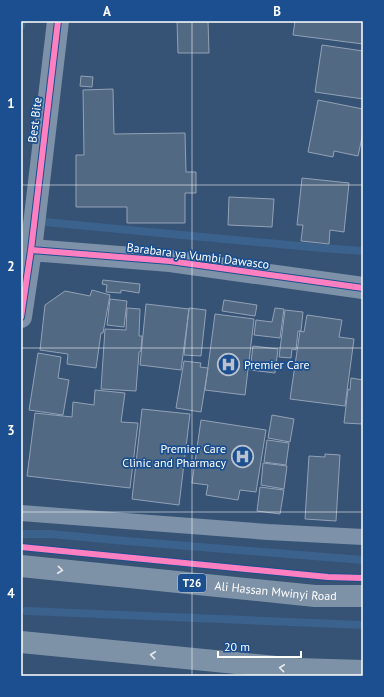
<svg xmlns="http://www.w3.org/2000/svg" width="384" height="697" font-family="'PT Sans',sans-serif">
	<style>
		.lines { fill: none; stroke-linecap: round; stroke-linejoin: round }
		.stream { stroke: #3b618d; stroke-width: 8 }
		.building { fill: #526984; stroke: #92a2b6 }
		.lane { stroke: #7d92a8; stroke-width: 16 }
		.street { stroke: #7d92a8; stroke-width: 22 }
		.highway { stroke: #7e92a7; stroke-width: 22 }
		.cycleway-casing { stroke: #1b4f8f; stroke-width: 8 }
		.cycleway { stroke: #ff80c0; stroke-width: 6 }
		.oneway { stroke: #e5e9ed }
		.grid { fill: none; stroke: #fff; stroke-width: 1; stroke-opacity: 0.55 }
		.labels { text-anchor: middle; stroke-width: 3.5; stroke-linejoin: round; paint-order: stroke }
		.shield { fill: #1b4f8f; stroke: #bbcadd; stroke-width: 1 }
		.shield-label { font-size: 11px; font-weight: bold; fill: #fff }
		.street-label { font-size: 12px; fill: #fff; stroke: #1b4f8f }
		.poi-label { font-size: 12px; fill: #fff; stroke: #1b4f8f; text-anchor: start }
		.neatline { fill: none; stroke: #fff; stroke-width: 1.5 }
		.grid-label { font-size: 13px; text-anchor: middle; font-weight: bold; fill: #fff }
	</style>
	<rect width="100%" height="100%" fill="#365274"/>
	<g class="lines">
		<path class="stream" d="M21 26 22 21
			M44 222 321 248 363 251
			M21 534H51L114 540 363 560
			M26 611 363 625"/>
	</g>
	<path class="building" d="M177 21H208L209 53H178Z
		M295 21H363V44L293 35Z
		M322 45 363 51V99L315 92Z
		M81 76 93 77 92 87 80 86Z
		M113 89 114 134 185 133 186 172H196V193H185V223H127V207H76V155H84L83 90Z
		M318 100 363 109V133L358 156 334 151 333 157 308 152Z
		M302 178 349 183 344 232 330 230 329 244 301 241 303 225H297Z
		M229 197 274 199 272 227 228 225Z
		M103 280 140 284 139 293 121 290V293L106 292 107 285 102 284Z
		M92 290 110 295 103 333H101L96 368 67 364 68 354 40 350 45 305 65 291 90 296Z
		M110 299 127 301 124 327 107 325Z
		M224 300 257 305 255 316 222 311Z
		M146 304 189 309 181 370 140 365Z
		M127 308 140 309 139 336H142L141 351 139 352 136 391 101 389 105 329 126 330Z
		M189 308 206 310 201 356 184 355Z
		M275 308 284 309 280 338 254 335 256 320 272 322Z
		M285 310 303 312 301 331H298L296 350 292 349 291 358 279 357Z
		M215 314 254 319 245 395 205 390Z
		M307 315 342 320 339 337 354 339 345 406 290 399 300 331 304 332Z
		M253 346 278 349 275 373 250 370Z
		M38 353 61 357 58 378 69 380 63 415 29 410Z
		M184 361 201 363 200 367 208 368 201 412 176 408Z
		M351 378 363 380 362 424 344 423 348 389 350 390Z
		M95 390 125 393 121 422 138 423 130 488 27 476 35 413 72 417 73 402 94 405Z
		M142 409 190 414 179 505 132 499Z
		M272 415 294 419 290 442 268 438Z
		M201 420 266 430 256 492 240 490 238 500 206 495 208 485 192 483Z
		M267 440 289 443 286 465 264 462Z
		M325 454 340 455 336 521 305 519 309 456 325 457Z
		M263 463 287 466 284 489 261 485Z
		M260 487 284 490 280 514 257 511Z"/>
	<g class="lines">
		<path class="lane" d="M21 513 268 532 363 537"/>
		<path class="street" d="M31 250 170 261 363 288
			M21 317 31 250 58 21"/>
		<g class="highway">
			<path id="s1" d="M21 566 315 596H363"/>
			<path d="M21 642 297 669 363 671"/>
		</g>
		<defs>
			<path id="cycleway" d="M31 250 170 261 363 288
				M21 317 31 250 58 21
				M21 547 328 577 363 578"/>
		</defs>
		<use href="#cycleway" class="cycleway-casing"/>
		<use href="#cycleway" class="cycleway"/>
	</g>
	<defs><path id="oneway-chevron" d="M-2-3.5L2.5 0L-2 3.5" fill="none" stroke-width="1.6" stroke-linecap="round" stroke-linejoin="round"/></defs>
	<g class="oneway">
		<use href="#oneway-chevron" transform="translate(60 570) rotate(6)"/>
		<use href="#oneway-chevron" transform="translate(153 655) rotate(-174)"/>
		<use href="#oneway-chevron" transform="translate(282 668) rotate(-174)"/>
	</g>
	<path class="grid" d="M192 21V676M21 185H363M21 348H363M21 512H363"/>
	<defs>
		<symbol id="hospital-ring" viewBox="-11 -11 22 22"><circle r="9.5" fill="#1b4f8f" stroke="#b9c2ce" stroke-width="1.5"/><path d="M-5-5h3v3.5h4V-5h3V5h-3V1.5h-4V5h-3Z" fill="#b9c2ce"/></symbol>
	</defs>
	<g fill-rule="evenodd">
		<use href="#hospital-ring" x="216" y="352" width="25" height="25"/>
		<use href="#hospital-ring" x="230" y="444" width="25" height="25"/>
	</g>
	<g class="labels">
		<rect class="shield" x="178" y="574" width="28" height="18" rx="3"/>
		<g class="shield-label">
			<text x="192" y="587">T26</text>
		</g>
		<g class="street-label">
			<text transform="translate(35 120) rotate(-83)" y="4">Best Bite</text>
			<text transform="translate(198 256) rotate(7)" y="4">Barabara ya Vumbi Dawasco</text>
			<text dy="4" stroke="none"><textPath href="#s1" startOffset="256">Ali Hassan Mwinyi Road</textPath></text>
		</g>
		<g class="poi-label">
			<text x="244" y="369">Premier Care</text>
			<text x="226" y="453" text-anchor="end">Premier Care<tspan x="226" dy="14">Clinic and Pharmacy</tspan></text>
		</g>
	</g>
	<rect width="384" height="697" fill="none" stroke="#1b4f8f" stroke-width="44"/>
	<path d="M218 651v6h83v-6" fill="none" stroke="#ffffff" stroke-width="2"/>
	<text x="224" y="651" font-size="12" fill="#ffffff" stroke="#1b4f8f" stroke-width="3" paint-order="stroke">20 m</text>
	<rect x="22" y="22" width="340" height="653" class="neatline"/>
	<g class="grid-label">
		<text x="107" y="16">A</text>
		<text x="277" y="16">B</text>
		<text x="11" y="108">1</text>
		<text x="11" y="271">2</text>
		<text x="11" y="435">3</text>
		<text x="11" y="598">4</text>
	</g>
</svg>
